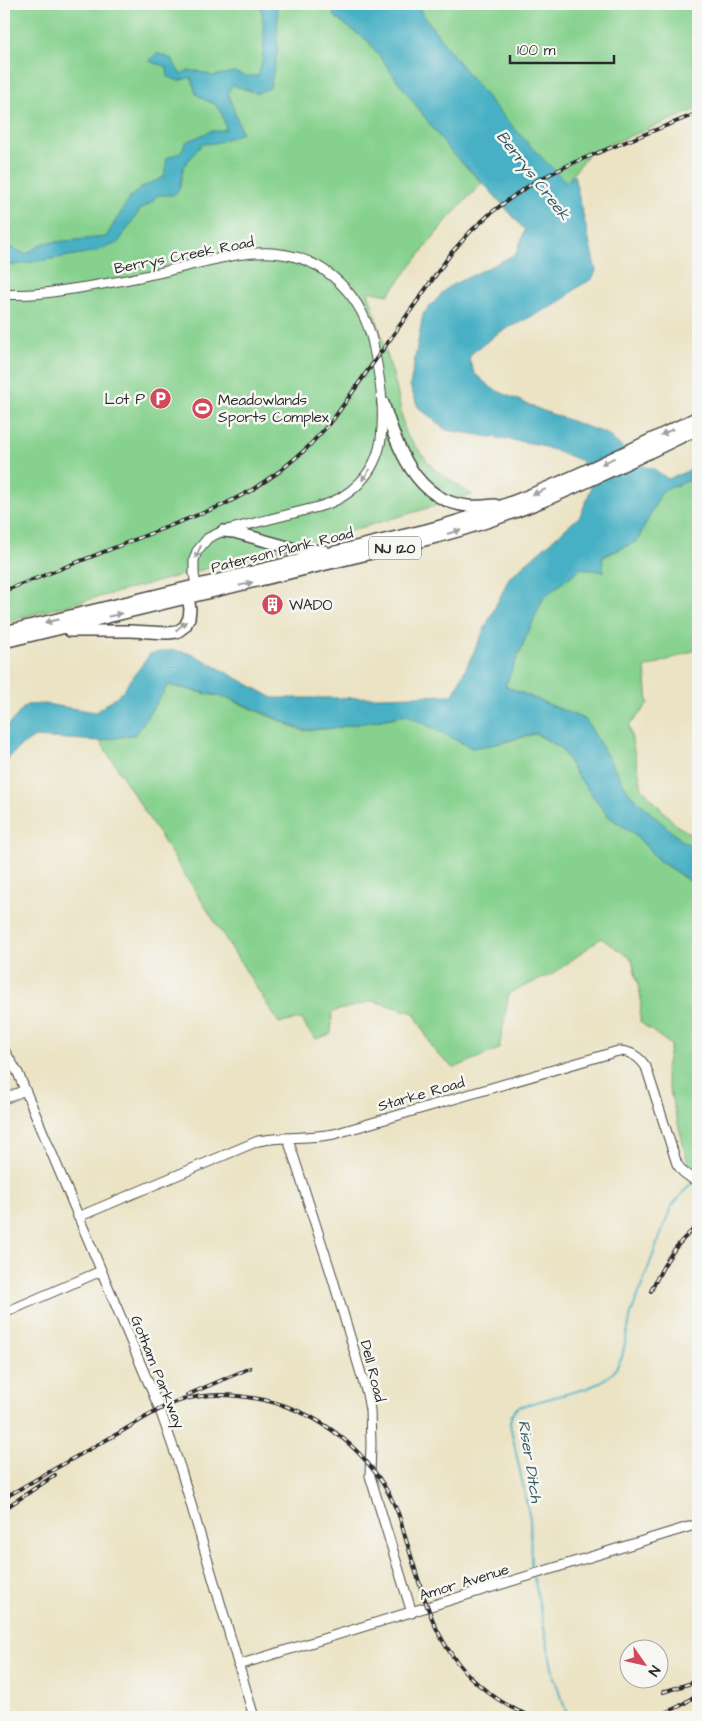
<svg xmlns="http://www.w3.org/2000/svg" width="702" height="1721" font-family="'Architects Daughter',sans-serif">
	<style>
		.green { fill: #86d18e; stroke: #587e5c }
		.water { fill: #46b0c4; stroke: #386e78 }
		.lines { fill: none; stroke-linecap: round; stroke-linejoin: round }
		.stream { stroke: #46b0c4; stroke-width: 2 }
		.minor-casing { stroke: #484742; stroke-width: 11 }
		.major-casing { stroke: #484742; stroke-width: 14 }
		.minor { stroke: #fff; stroke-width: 9 }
		.major { stroke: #fff; stroke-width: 11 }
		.rail-casing { stroke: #2b2b2b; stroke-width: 4 }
		.rail { stroke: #f6f6f2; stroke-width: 2; stroke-dasharray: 5.5; stroke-linecap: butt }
		.oneway { fill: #a0a0a0 }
		.labels { text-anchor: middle; stroke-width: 5; stroke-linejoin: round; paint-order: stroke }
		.shield { fill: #f6f6f2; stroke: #686867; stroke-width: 1 }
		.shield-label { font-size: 14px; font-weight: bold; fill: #2b2b2b }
		.street-label { font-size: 15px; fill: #2b2b2b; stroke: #f6f6f2 }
		.poi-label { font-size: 15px; fill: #2b2b2b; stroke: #f6f6f2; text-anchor: start }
		.water-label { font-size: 16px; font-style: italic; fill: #345a61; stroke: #f6f6f2 }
	</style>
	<rect width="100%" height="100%" fill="#f6f6f2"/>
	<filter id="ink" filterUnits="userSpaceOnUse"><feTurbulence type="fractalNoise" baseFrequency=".02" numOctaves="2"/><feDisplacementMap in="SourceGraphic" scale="10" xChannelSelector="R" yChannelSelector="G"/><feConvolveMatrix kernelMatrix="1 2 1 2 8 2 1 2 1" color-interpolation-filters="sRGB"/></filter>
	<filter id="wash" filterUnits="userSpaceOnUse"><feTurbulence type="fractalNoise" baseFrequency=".0096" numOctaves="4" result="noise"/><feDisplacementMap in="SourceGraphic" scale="20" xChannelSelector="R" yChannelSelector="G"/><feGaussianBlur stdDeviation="1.12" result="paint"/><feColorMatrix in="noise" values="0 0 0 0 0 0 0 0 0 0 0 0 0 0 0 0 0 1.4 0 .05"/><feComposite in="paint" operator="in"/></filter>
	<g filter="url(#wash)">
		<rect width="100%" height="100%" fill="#ebe3c4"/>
		<path class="green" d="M4 4H331L335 17 369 42 450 151 482 183 447 220 388 295 368 291 396 385 405 433 434 469 472 495 353 530 4 622Z
			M416 4H698V109L590 152 566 183C511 128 459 68 416 4Z
			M698 477V649L645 668 648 704 629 726 642 788 676 825 698 838V849L682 841 629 793 586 720 505 686 543 598 581 568 637 541 662 491Z
			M168 685 229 699 303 731 335 728 408 715 472 748 496 744 536 734 561 748 576 774 609 817 636 835 658 860 689 881H698V1176L690 1171 665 1072 671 1045 640 1022 641 998 632 959 601 938 553 974 509 993 499 1049 454 1068 435 1052 414 1013 373 1001 332 1012 331 1034 316 1039 307 1029 302 1019 279 1023 100 741 136 734Z"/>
		<path class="water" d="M260 4H276L278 13 277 54 270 88 257 93 232 85 228 93 242 133 216 143 202 144 184 166 179 190 173 195H157L152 202 140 210 118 243 93 252 8 266 4 265V245L26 254 44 243 106 237 130 197 144 186 164 177 167 158 181 152 186 142 211 131H219L226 129 222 114 215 104 205 100 196 94 191 77 179 81 168 77 167 67 149 61 157 53 172 59 180 74 187 71H197L213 76 234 72 245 76H258C266 55 265 26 260 4Z
			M331 4H416C459 68 511 128 566 182L574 175 596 271 592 279 578 287 559 303 498 333 471 354 469 360 475 374 493 389 541 410 607 434 643 466 654 469 668 479 698 467V477L662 491 637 541 602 557 604 572 581 568 543 598 505 686 586 720 629 793 682 841 698 849V881H690L658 860 636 835 609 817 576 774 561 748 536 733 495 744 472 748 407 715 335 728 303 730 229 698 168 685 136 734 100 741 35 737 18 748 4 764V730L26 705 45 704 96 712 121 693 150 654 172 650 193 654 273 698H340L453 695 509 578 580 516 591 489 592 474 580 460 537 444 446 430 418 407 410 386 423 314 448 287 516 254 525 230 485 185 450 151 369 42 335 17Z"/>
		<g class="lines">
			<path class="stream" d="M532 1571 531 1563 530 1519 510 1424C511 1416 512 1412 518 1407L588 1388 599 1383 614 1372 622 1357 631 1314 671 1207 692 1182
				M534 1578 554 1677 568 1717"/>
		</g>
	</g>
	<g filter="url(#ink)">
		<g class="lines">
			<defs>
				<path id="minor" d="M4 294C29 296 54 292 79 288 104 284 129 280 153 274 191 266 234 251 272 253 326 256 365 298 374 349 380 378 385 408 381 439 376 473 351 498 318 507L223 531 208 538 197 551 194 560V574L197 590
					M4 1050 18 1073 160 1410 180 1467 254 1717
					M4 1099 25 1090
					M288 1139 332 1276 367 1394 370 1410 371 1444 370 1476 412 1613
					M78 1217 258 1141C283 1136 309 1139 334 1134L618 1051C630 1051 639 1056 646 1067L677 1164 683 1172 698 1183
					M4 1313 101 1271
					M238 1665 698 1524"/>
				<path id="major" d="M383 403C397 446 415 501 468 506 477 507 486 506 495 505
					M223 531 234 532 295 549 324 551
					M70 631H130L168 633 177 632 185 626 189 618 190 609 187 592
					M4 632 426 530C522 505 609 460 698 417
					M4 642 409 544C451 534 493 521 533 505 589 483 643 455 698 429"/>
			</defs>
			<use href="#minor" class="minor-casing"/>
			<use href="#major" class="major-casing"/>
			<use href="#minor" class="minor"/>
			<use href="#major" class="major"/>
			<defs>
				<path id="rail" d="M4 591 223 505 252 490 280 471 306 449 332 421 452 252 471 231 492 212 515 195 538 180 575 162 698 113
					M651 1291C663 1265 675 1243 698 1226
					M187 1395 250 1368
					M4 1498C42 1476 80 1454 119 1433 138 1422 158 1408 179 1401 210 1391 246 1395 276 1403 331 1419 376 1460 398 1513 402 1523 404 1535 408 1546 425 1601 436 1651 484 1689 499 1701 515 1711 533 1717
					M4 1509 55 1475
					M663 1692 698 1681
					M656 1717 680 1706 698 1694"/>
			</defs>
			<use href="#rail" class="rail-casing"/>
			<use href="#rail" class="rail"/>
		</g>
		<defs><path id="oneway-solid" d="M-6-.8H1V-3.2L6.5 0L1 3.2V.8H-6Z" transform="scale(1.25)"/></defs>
		<g class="oneway">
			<use href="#oneway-solid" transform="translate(667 432) rotate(154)"/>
			<use href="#oneway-solid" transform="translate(608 461) rotate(154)"/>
			<use href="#oneway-solid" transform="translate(366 475) rotate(126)"/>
			<use href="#oneway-solid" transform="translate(539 492) rotate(157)"/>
			<use href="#oneway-solid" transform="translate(454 532) rotate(-16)"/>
			<use href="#oneway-solid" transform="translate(198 552) rotate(115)"/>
			<use href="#oneway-solid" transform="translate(246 584) rotate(-14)"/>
			<use href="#oneway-solid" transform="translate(115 615) rotate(-14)"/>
			<use href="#oneway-solid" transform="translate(52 621) rotate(166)"/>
			<use href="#oneway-solid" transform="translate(181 626) rotate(-41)"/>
		</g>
	</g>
	<defs>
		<symbol id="parking-disc" viewBox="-11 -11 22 22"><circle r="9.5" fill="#d1495b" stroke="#f6f6f2"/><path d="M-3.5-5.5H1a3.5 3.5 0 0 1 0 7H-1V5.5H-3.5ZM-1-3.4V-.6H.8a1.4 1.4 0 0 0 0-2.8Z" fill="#fff"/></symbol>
		<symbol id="stadium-disc" viewBox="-11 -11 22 22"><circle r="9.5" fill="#d1495b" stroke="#f6f6f2"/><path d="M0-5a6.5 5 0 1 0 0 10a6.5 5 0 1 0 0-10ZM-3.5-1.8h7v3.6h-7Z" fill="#fff"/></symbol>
		<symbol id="building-disc" viewBox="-11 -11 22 22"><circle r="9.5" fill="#d1495b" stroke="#f6f6f2"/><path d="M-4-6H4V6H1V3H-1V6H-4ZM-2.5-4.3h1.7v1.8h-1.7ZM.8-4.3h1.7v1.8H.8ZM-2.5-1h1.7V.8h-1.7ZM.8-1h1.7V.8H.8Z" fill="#fff"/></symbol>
	</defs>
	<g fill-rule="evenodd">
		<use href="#parking-disc" x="148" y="386" width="25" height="25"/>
		<use href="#stadium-disc" x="190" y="396" width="25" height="25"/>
		<use href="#building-disc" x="260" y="592" width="25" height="25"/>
	</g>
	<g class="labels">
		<rect class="shield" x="369" y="536.5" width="52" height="23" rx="4"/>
		<g class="shield-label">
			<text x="395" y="553">NJ 120</text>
		</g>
		<g class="street-label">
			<text transform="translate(184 255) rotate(-11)" y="5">Berrys Creek Road</text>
			<text transform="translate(282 550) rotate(-14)" y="5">Paterson Plank Road</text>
			<text transform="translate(421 1094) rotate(-16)" y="5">Starke Road</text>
			<text transform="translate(373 1371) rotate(76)" y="5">Dell Road</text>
			<text transform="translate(158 1372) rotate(68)" y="5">Gotham Parkway</text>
			<text transform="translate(464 1582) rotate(-17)" y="5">Amor Avenue</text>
		</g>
		<g class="poi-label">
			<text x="145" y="404" text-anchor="end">Lot P</text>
			<text x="218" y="405">Meadowlands<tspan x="218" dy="17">Sports Complex</tspan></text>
			<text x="289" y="610">WADO</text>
		</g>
		<g class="water-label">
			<text transform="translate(534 175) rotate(52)" y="6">Berrys Creek</text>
			<text transform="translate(531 1461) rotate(81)" y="6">Riser Ditch</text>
		</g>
	</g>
	<rect width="702" height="1721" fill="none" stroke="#f6f6f2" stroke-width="20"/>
	<g transform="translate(644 1664) rotate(124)"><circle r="24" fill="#f6f6f2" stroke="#a5a5a2"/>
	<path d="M0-4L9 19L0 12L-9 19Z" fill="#d1495b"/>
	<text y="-8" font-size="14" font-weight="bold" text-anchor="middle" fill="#2b2b2b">N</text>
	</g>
	<path d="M510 55v8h104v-8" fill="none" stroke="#2b2b2b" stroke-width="2.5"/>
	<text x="517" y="55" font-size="15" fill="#2b2b2b" stroke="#f6f6f2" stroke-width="4" paint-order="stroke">100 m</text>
</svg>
